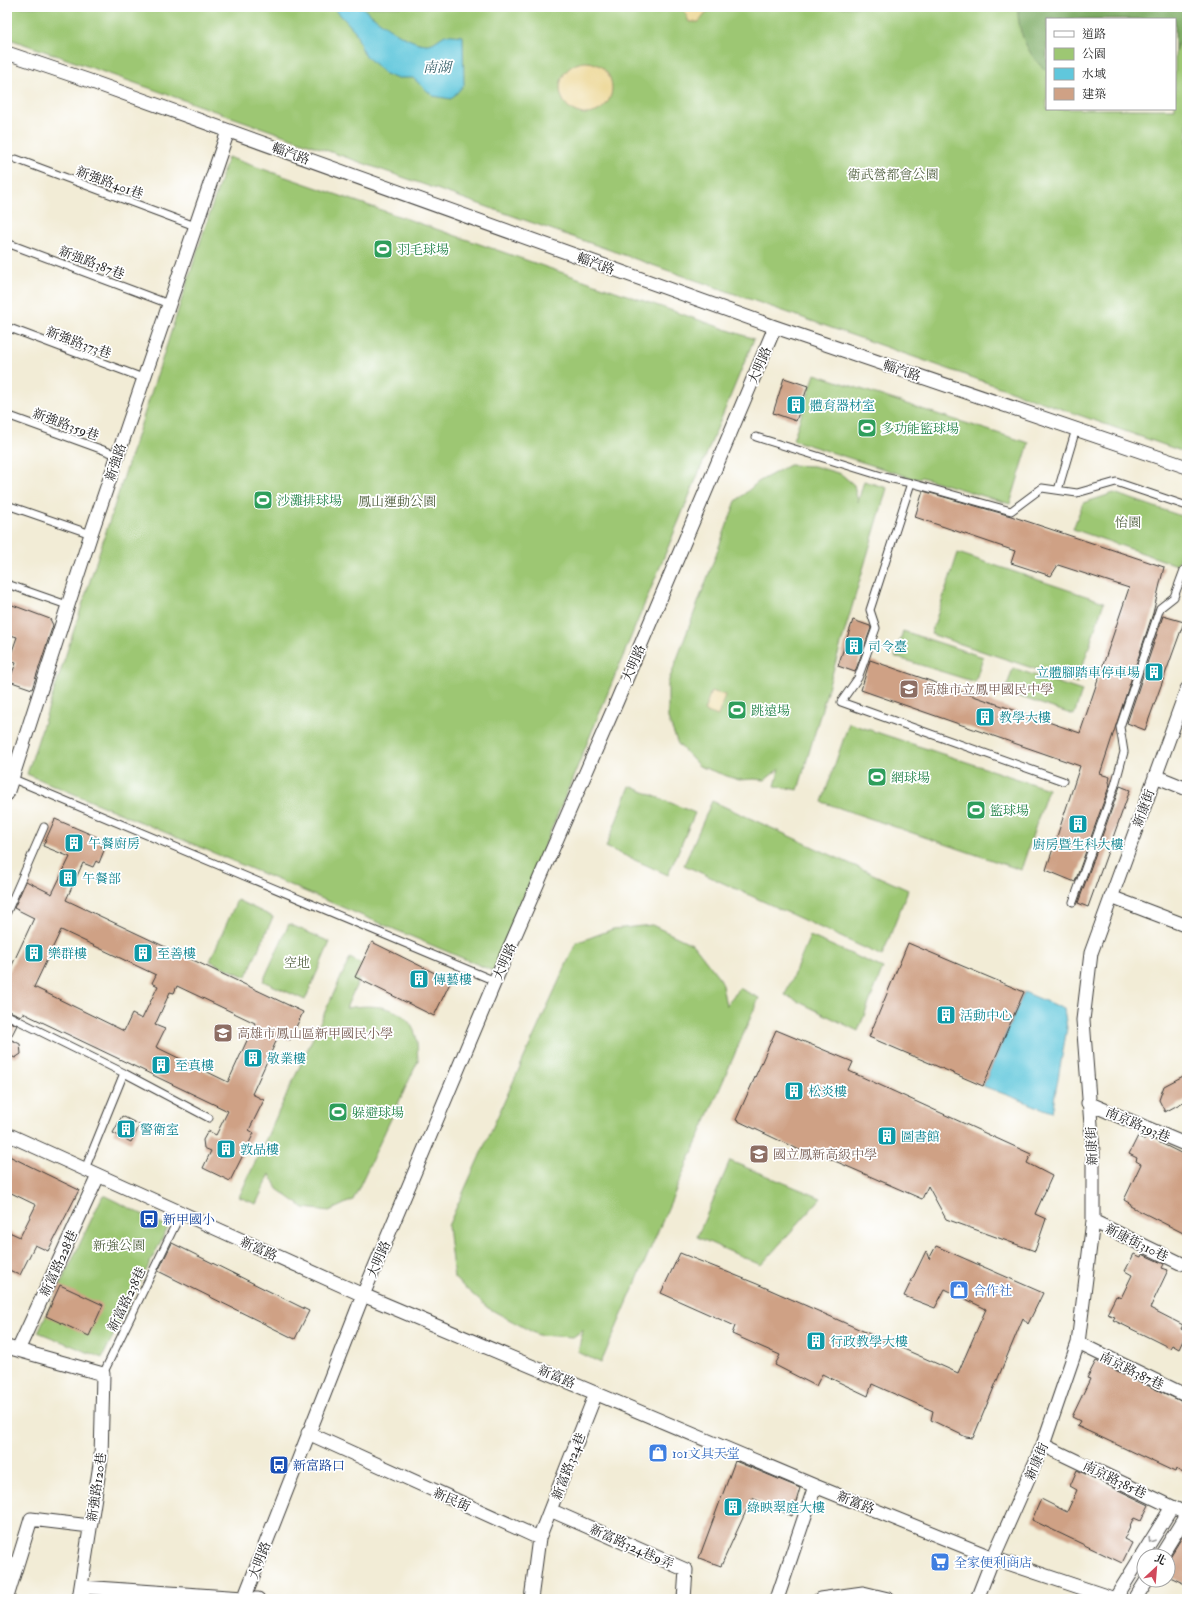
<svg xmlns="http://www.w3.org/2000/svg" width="1194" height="1606" font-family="'IM FELL Double Pica','Noto Serif TC',serif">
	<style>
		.green { fill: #9dc773; stroke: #5c7248; fill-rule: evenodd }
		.forest { fill: #7eac65; stroke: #4d6440 }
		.sand { fill: #eeda9e; stroke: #857b5d }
		.water { fill: #60c7dc; stroke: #3e727c }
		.building { fill: #cfa185; fill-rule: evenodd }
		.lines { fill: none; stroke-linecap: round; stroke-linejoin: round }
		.lane-casing { stroke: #3c3b38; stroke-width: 9 }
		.street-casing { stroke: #3c3b38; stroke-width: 15 }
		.lane { stroke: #fff; stroke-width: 7 }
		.street { stroke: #fff; stroke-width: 13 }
		.oneway { stroke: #999 }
		.labels { text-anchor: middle; stroke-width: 3.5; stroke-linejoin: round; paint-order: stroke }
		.street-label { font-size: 13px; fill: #1c1c1c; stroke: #fff }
		.park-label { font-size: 13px; fill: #50603f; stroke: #fff }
		.leisure-label { font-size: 13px; fill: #27864d; stroke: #fff; text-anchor: start }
		.culture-label { font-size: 13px; fill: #0d838f; stroke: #fff; text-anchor: start }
		.education-label { font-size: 13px; fill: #785e54; stroke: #fff; text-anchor: start }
		.transit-label { font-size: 13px; fill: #164399; stroke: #fff; text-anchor: start }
		.shop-label { font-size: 13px; fill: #366cbe; stroke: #fff; text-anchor: start }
		.water-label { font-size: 14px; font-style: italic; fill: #376069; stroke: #fff }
	</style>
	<rect width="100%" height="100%" fill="#fff"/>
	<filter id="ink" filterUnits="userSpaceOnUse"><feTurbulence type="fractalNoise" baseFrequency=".025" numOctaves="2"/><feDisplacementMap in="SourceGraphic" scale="8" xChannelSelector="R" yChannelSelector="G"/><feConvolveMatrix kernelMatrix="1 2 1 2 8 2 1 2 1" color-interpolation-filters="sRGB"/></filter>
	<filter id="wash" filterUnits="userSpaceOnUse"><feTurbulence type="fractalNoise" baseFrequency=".012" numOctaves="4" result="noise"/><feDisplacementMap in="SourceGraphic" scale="16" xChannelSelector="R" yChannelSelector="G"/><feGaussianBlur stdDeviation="0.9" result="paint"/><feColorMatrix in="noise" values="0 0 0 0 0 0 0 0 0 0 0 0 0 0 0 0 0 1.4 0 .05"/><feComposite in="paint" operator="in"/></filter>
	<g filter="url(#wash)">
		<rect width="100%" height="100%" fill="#f2ecd6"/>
		<path class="green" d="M7 7H1187V453L7 38ZM1047 19H1175V109H1047Z
			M228 157 754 339 493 971 27 774Z
			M815 374 940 415 1029 443 1010 504 921 477 915 479 793 440Z
			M789 465 814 466 841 474 854 485 858 502 864 481 887 488 798 790 775 786 780 768 765 780 754 779 738 780 699 766 678 744 668 718V683L736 501 758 482Z
			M1114 493 1187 518V537L1177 565 1073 529 1083 503Z
			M958 553 1104 602 1077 683 931 634Z
			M903 631 983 657 975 682 895 657Z
			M1013 668 1082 691 1074 715 1005 692Z
			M849 723 1048 789 1021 870 822 802Z
			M630 786 695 813 668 875 606 847Z
			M712 801 908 890 882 956 684 865Z
			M237 900 273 917 246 977 210 961Z
			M289 924 330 942 305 1000 263 981Z
			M652 925 694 945 721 980 726 1006 739 988 759 998 601 1363 578 1352 583 1330 573 1337 538 1335 488 1308 454 1278 448 1226 576 943 613 929Z
			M810 936 883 968 858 1031 785 995Z
			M350 958 365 966 346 1008C373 1004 406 1004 416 1036 418 1044 417 1053 418 1061L353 1200 329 1211 304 1208 277 1189 270 1174 256 1204 239 1197Z
			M730 1161 821 1198 761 1265 697 1237Z
			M103 1195 168 1227 102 1358 38 1332Z"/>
		<path class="forest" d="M1018 7H1187C1187 26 1184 35 1175 52V19H1047V71C1028 57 1017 30 1018 7Z"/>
		<path class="sand" d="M683 7H710V8L699 22H689Z
			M560 88a26 26 0 1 1 52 0a26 26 0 1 1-52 0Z
			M711 691 725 695 718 716 704 711Z"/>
		<path class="water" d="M333 7H362C375 19 410 46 429 44 435 43 439 38 445 35 450 34 458 36 463 36L464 85 451 99 433 96 413 78H395L385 74 364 54 355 31Z
			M1024 992 1064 1009 1067 1028 1052 1112 983 1086Z"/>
		<g id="blocks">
			<path class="building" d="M784 378 808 386 796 421 773 413Z
				M923 491 1011 516 1164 567 1153 613 1100 774 1110 777 1109 782 1110 784 1075 882 1046 870 1080 766 861 690 870 660 1080 733 1129 588 1058 565 1051 576 1011 563 1015 551 915 517Z
				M7 603 50 619 53 625 32 689 9 681 16 663 9 660 17 637 7 634Z
				M1163 616 1184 622 1145 730 1127 723Z
				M853 620 870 626 871 628 855 672 838 666Z
				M1120 786 1130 790 1088 907 1078 903Z
				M55 819 104 840 101 847 105 848 99 863 96 861 93 867 83 863 66 900 303 1012 290 1040 279 1035 252 1094 264 1100 249 1130 254 1133 230 1181 203 1168 211 1151 204 1148 203 1140 208 1131 216 1135 228 1111 23 1013 21 1016 7 1010V976L34 918 14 908 26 881 52 894 70 857 43 846ZM61 930 156 975 152 983 158 986 142 1019 132 1014 124 1031 34 987ZM177 986 255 1023 228 1082 156 1047 165 1029 155 1025 170 992 174 993Z
				M372 942 451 981 434 1016 355 977Z
				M908 943 1024 992 983 1086 869 1037Z
				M7 1021 17 1025 10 1039 20 1044 21 1054 15 1058 7 1054Z
				M776 1030 853 1062 849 1071 1031 1154 1027 1163 1052 1176 1035 1214 1046 1219 1035 1251 946 1219 928 1186 922 1199 812 1151 810 1155 736 1120Z
				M1187 1074V1100L1165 1112 1159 1100 1164 1086Z
				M122 1116 140 1125 131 1142 113 1133Z
				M1138 1136 1145 1140 1146 1136 1187 1156V1235L1130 1206 1131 1204 1124 1200 1141 1164 1136 1161 1137 1158 1129 1154Z
				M7 1155 79 1190 48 1251 35 1245 20 1275 7 1269V1231L20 1237 36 1205 7 1191Z
				M172 1243 309 1311 295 1339 158 1271Z
				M936 1246 1043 1293 1028 1324 1023 1318 973 1438 966 1437 931 1420 933 1411 872 1384 868 1396 822 1374 816 1386 775 1365 780 1355 732 1334 735 1326 661 1293 680 1253 757 1284 958 1373 986 1309 945 1289 935 1308 904 1296 926 1251 929 1259Z
				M1134 1254 1141 1257 1142 1254 1164 1264 1162 1268 1168 1270 1150 1308 1183 1325 1181 1329 1187 1332 1179 1349 1172 1345 1170 1348 1148 1337 1113 1320 1115 1317 1107 1314 1116 1296 1121 1298 1132 1275 1125 1271Z
				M60 1285 103 1305 89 1336 46 1316Z
				M1096 1361 1187 1404V1465L1183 1473 1176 1469 1175 1472 1077 1426 1080 1421 1072 1417 1090 1379 1087 1378Z
				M735 1461 800 1488 792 1516 752 1498 721 1566 699 1558Z
				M1077 1470 1149 1505 1141 1521 1134 1518 1124 1539 1132 1543 1122 1563 1032 1520 1041 1499 1067 1512 1077 1490 1070 1486Z
				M1187 1529V1585L1168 1576V1560Z"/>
		</g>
	</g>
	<g filter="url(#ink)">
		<use href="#blocks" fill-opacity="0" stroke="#3c3b38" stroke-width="1"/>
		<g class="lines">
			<defs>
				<path id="lane" d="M16 159 195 226
					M7 243 169 304
					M7 327 143 378
					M7 415 117 455
					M756 437 888 478 911 483 1011 511 1042 488 1077 493 1116 482 1187 506
					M911 483 870 610 876 628 858 678 841 702 1063 781
					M1058 490 1076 429
					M7 505 91 534
					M7 584 67 605
					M11 778 495 981
					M1073 902 1115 785 1124 752 1120 727 1160 608 1174 597 1184 570 1187 568
					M7 912 44 827
					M7 1015 124 1073 209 1118
					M85 1169 124 1073
					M103 1374 181 1213"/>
				<path id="street" d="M7 53 87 80 775 327 1187 467
					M1155 776 1187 789
					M7 794 91 534 228 131
					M1111 897 1187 926
					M1088 1103 1187 1145
					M7 1134 363 1295 815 1486 993 1558 1115 1599
					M1093 1221 1180 1263
					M1078 1343 1187 1396
					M7 1347 103 1374 101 1458 79 1599
					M18 1350 98 1176
					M308 1433 539 1538 531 1599
					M1043 1445 1187 1514
					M550 1510 686 1570 684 1599
					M539 1538 596 1393
					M1161 1556 1187 1514
					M81 1587 258 1599
					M7 1597 31 1519 90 1526
					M244 1599 363 1295 495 981 617 701 775 327
					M777 1599 815 1486
					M820 1599 863 1593 888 1599
					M977 1599 993 1558 1043 1445 1078 1343 1093 1221V1151L1083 1020 1091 953 1187 689
					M1115 1599 1172 1507
					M1135 1599 1147 1580"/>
			</defs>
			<use href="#lane" class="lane-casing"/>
			<use href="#street" class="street-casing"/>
			<use href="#lane" class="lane"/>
			<use href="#street" class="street"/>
		</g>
		<defs><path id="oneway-chevron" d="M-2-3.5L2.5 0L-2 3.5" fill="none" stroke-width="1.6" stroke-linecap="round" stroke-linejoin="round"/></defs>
		<use class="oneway" href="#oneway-chevron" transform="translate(1151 1540) rotate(122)"/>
	</g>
	<defs>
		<symbol id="stadium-square" viewBox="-11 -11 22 22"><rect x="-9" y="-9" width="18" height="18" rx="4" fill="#2e9e5b" stroke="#fff"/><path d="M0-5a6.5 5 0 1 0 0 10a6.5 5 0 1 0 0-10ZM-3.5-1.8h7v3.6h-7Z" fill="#fff"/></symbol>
		<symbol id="building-square" viewBox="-11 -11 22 22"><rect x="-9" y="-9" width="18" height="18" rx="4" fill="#0f9aa8" stroke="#fff"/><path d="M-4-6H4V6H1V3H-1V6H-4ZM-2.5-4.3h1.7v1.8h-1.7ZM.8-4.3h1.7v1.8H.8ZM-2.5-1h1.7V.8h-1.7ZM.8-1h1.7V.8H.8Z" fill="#fff"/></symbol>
		<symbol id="school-square" viewBox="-11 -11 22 22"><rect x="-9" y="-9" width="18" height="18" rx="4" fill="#8d6e63" stroke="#fff"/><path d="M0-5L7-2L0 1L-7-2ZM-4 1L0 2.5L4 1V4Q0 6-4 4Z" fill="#fff"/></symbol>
		<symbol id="bus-square" viewBox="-11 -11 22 22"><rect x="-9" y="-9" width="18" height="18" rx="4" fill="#1a4fb4" stroke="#fff"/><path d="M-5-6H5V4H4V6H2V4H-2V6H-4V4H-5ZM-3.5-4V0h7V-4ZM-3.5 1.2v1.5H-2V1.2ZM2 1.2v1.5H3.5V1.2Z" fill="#fff"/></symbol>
		<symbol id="shop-square" viewBox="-11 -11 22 22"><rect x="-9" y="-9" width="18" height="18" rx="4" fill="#3f7fe0" stroke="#fff"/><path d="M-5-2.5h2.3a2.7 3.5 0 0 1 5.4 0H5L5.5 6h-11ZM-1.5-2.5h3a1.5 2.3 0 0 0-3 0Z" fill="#fff"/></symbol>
		<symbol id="supermarket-square" viewBox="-11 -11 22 22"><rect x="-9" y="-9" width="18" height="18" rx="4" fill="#3f7fe0" stroke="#fff"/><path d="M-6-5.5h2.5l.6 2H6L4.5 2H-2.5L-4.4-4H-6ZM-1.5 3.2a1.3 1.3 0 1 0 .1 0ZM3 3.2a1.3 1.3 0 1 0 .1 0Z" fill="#fff"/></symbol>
	</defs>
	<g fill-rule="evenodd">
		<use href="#stadium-square" x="372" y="238" width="22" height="22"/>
		<use href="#building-square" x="785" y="394" width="22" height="22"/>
		<use href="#stadium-square" x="856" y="417" width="22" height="22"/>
		<use href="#stadium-square" x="252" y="489" width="22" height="22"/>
		<use href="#building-square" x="843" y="635" width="22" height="22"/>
		<use href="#building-square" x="1143" y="661" width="22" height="22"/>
		<use href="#school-square" x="898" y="678" width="22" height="22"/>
		<use href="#stadium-square" x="726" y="699" width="22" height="22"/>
		<use href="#building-square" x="974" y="706" width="22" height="22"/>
		<use href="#stadium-square" x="866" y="766" width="22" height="22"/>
		<use href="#stadium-square" x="965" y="799" width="22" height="22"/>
		<use href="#building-square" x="1067" y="813" width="22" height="22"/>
		<use href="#building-square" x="63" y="832" width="22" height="22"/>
		<use href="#building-square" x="57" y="867" width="22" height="22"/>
		<use href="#building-square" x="23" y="942" width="22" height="22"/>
		<use href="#building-square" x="132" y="942" width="22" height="22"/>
		<use href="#building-square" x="408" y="968" width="22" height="22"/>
		<use href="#building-square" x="935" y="1004" width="22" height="22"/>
		<use href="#school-square" x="212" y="1022" width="22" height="22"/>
		<use href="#building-square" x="242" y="1047" width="22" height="22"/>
		<use href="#building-square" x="150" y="1054" width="22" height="22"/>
		<use href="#building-square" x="783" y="1080" width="22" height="22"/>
		<use href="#stadium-square" x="327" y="1101" width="22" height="22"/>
		<use href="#building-square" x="115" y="1118" width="22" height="22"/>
		<use href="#building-square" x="876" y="1125" width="22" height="22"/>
		<use href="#building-square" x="215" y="1138" width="22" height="22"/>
		<use href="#school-square" x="748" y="1143" width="22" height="22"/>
		<use href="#bus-square" x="138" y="1208" width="22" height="22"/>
		<use href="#shop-square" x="948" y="1279" width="22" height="22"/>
		<use href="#building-square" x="805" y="1330" width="22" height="22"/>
		<use href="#shop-square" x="647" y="1442" width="22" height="22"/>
		<use href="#bus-square" x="268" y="1454" width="22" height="22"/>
		<use href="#building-square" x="722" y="1496" width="22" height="22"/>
		<use href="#supermarket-square" x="929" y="1551" width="22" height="22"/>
	</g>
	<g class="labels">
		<g class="street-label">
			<text transform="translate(291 153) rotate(20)" y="5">輜汽路</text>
			<text transform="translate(110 182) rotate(20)" y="5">新強路401巷</text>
			<text transform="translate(92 262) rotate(21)" y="5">新強路387巷</text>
			<text transform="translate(596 263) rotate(20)" y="5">輜汽路</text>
			<text transform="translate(79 342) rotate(20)" y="5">新強路373巷</text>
			<text transform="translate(759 365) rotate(-67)" y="5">大明路</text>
			<text transform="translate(902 370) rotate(19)" y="5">輜汽路</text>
			<text transform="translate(66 424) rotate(20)" y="5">新強路359巷</text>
			<text transform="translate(115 462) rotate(-71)" y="5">新強路</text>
			<text transform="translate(633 663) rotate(-67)" y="5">大明路</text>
			<text transform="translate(1143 808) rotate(-70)" y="5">新康街</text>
			<text transform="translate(504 961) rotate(-67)" y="5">大明路</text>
			<text transform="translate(1138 1124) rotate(23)" y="5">南京路393巷</text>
			<text transform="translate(1091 1146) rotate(-93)" y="5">新康街</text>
			<text transform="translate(1137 1242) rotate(26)" y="5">新康街310巷</text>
			<text transform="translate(259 1248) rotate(24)" y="5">新富路</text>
			<text transform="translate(378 1259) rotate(-67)" y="5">大明路</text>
			<text transform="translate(58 1263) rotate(-65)" y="5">新富路228巷</text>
			<text transform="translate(126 1299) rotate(-64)" y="5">新富路238巷</text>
			<text transform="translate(1132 1370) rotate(26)" y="5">南京路387巷</text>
			<text transform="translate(557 1376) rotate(23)" y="5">新富路</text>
			<text transform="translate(1036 1461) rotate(-67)" y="5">新康街</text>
			<text transform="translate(568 1466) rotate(-69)" y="5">新富路324巷</text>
			<text transform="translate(1115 1479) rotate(26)" y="5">南京路385巷</text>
			<text transform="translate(96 1487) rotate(-82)" y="5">新強路120巷</text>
			<text transform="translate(452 1499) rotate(24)" y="5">新民街</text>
			<text transform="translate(856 1502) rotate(22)" y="5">新富路</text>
			<text transform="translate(632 1546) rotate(24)" y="5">新富路324巷9弄</text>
			<text transform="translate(259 1560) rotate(-69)" y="5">大明路</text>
		</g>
		<g class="park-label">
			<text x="893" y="179">衛武營都會公園</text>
			<text x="397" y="506">鳳山運動公園</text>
			<text x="1128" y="527">怡園</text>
			<text x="297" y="967">空地</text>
			<text x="119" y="1250">新強公園</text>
		</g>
		<g class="leisure-label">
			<text x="397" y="254">羽毛球場</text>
			<text x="881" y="433">多功能籃球場</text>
			<text x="277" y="505">沙灘排球場</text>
			<text x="751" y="715">跳遠場</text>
			<text x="891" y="782">網球場</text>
			<text x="990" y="815">籃球場</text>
			<text x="352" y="1117">躲避球場</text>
		</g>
		<g class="culture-label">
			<text x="810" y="410">體育器材室</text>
			<text x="868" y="651">司令臺</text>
			<text x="1140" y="677" text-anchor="end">立體腳踏車停車場</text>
			<text x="999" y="722">教學大樓</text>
			<text x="88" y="848">午餐廚房</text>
			<text x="1078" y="849" text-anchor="middle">廚房暨生科大樓</text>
			<text x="82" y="883">午餐部</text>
			<text x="48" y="958">樂群樓</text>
			<text x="157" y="958">至善樓</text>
			<text x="433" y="984">傳藝樓</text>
			<text x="960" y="1020">活動中心</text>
			<text x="267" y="1063">敬業樓</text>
			<text x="175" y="1070">至真樓</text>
			<text x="808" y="1096">松炎樓</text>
			<text x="140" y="1134">警衛室</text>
			<text x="901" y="1141">圖書館</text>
			<text x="240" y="1154">敦品樓</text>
			<text x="830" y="1346">行政教學大樓</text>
			<text x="747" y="1512">綠映翠庭大樓</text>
		</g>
		<g class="education-label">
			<text x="923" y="694">高雄市立鳳甲國民中學</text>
			<text x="237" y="1038">高雄市鳳山區新甲國民小學</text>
			<text x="773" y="1159">國立鳳新高級中學</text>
		</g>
		<g class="transit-label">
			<text x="163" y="1224">新甲國小</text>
			<text x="293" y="1470">新富路口</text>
		</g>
		<g class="shop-label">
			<text x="973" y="1295">合作社</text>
			<text x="672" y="1458">101文具天堂</text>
			<text x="954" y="1567">全家便利商店</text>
		</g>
		<g class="water-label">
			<text x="437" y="72">南湖</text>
		</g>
	</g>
	<rect width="1194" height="1606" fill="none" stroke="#fff" stroke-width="24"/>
	<rect x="1046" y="18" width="130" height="92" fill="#ffffff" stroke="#a4a4a4"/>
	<rect x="1054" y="31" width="20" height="6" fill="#ffffff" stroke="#a4a4a4"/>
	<text x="1082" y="38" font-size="12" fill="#1c1c1c">道路</text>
	<rect x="1054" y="48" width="20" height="12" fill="#9dc773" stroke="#a4a4a4"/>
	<text x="1082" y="58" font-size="12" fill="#1c1c1c">公園</text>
	<rect x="1054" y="68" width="20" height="12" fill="#60c7dc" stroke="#a4a4a4"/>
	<text x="1082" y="78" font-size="12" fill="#1c1c1c">水域</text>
	<rect x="1054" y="88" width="20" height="12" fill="#cfa185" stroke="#a4a4a4"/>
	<text x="1082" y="98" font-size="12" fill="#1c1c1c">建築</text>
	<g transform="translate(1156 1568) rotate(26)"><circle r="19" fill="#ffffff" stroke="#a4a4a4"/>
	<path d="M0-3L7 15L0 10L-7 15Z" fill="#d1495b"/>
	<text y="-6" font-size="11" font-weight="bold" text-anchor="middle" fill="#1c1c1c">北</text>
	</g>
</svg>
